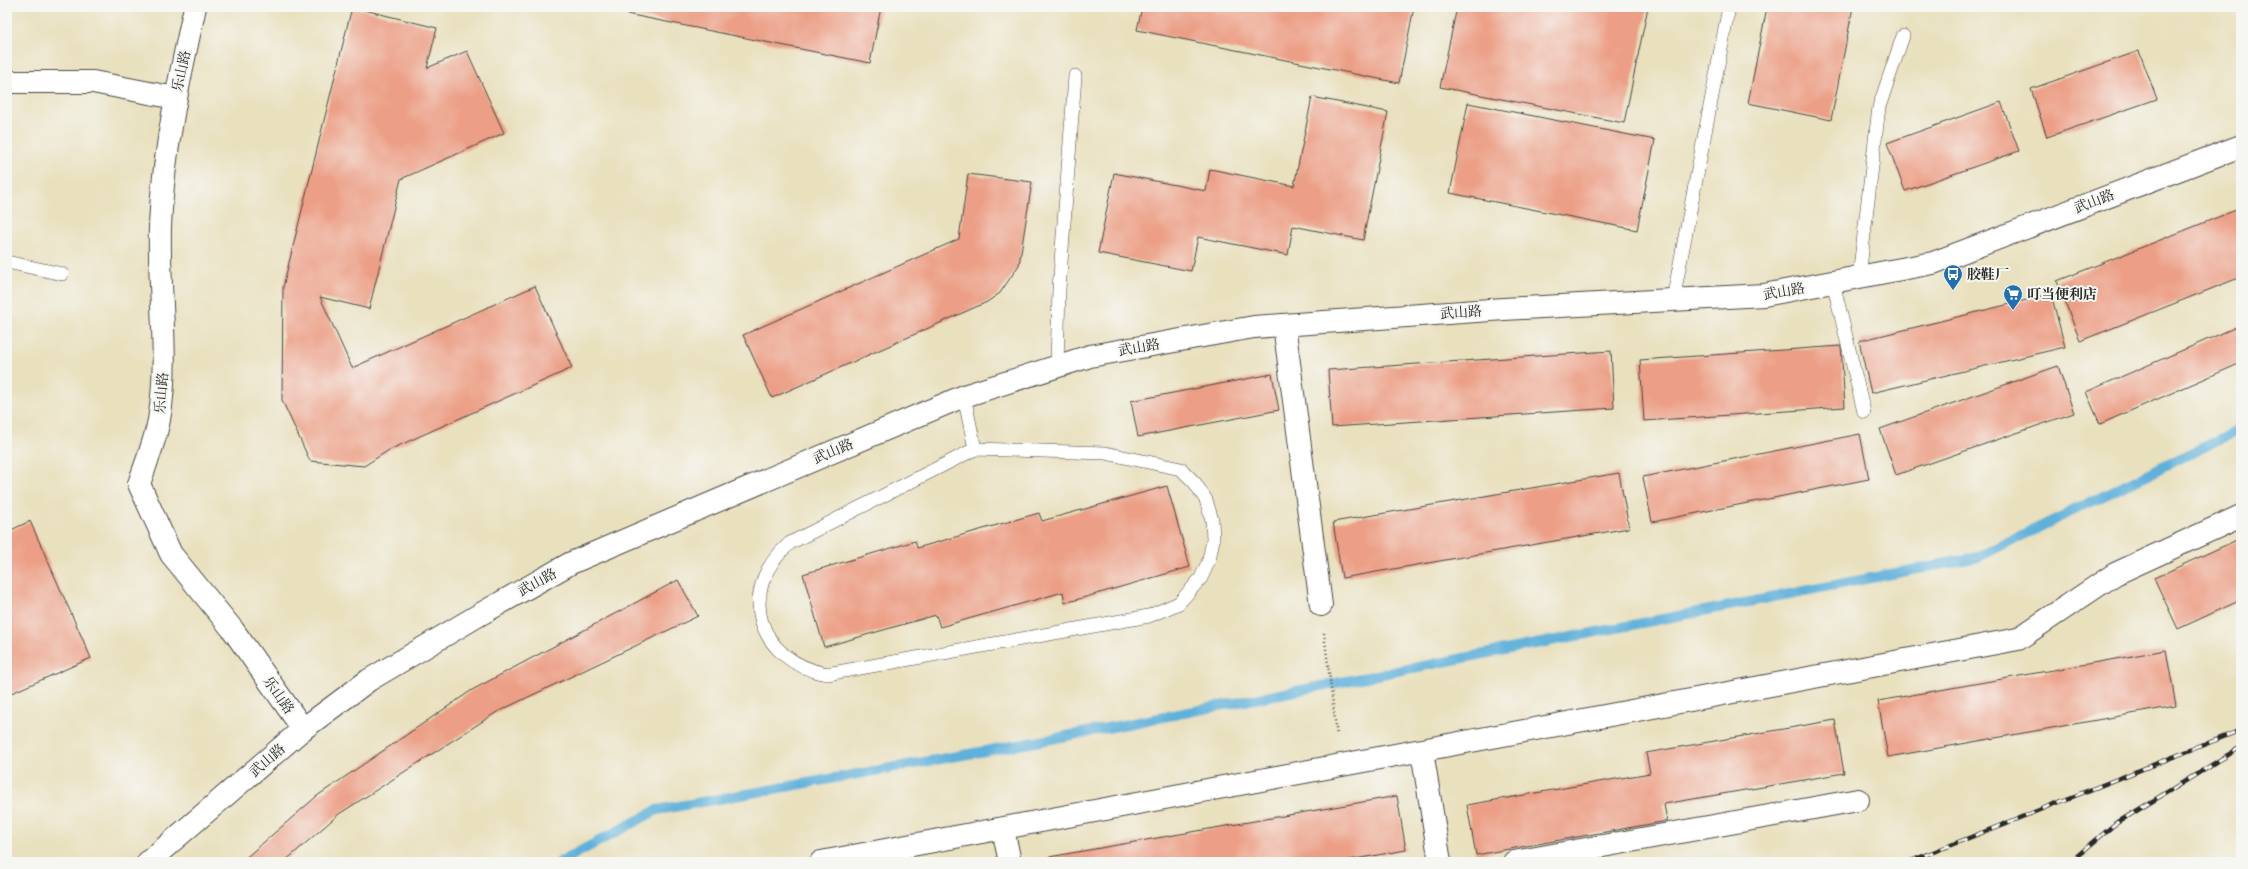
<svg xmlns="http://www.w3.org/2000/svg" width="2248" height="869" font-family="'IM FELL DW Pica','Noto Serif SC',serif">
	<style>
		.lines { fill: none; stroke-linecap: round; stroke-linejoin: round }
		.stream { stroke: #5fb0da; stroke-width: 10 }
		.building { fill: #ec9f86 }
		.lane-casing { stroke: #484641; stroke-width: 14 }
		.street-casing { stroke: #484641; stroke-width: 24 }
		.secondary-casing { stroke: #484641; stroke-width: 24 }
		.path { stroke: #484641; stroke-width: 2.5; stroke-dasharray: 1 3; stroke-linecap: butt }
		.lane { stroke: #fff; stroke-width: 13 }
		.street { stroke: #fff; stroke-width: 22 }
		.secondary { stroke: #fff; stroke-width: 22 }
		.rail-casing { stroke: #2b2b2b; stroke-width: 4.5 }
		.rail { stroke: #f6f6f2; stroke-width: 3; stroke-dasharray: 9; stroke-linecap: butt }
		.labels { text-anchor: middle; stroke-width: 4; stroke-linejoin: round; paint-order: stroke }
		.street-label { font-size: 14px; fill: #2b2b2b; stroke: #f6f6f2 }
		.poi-label { font-size: 14px; font-weight: bold; fill: #2b2b2b; stroke: #f6f6f2; text-anchor: start }
	</style>
	<rect width="100%" height="100%" fill="#f6f6f2"/>
	<filter id="ink" filterUnits="userSpaceOnUse"><feTurbulence type="fractalNoise" baseFrequency=".025" numOctaves="2"/><feDisplacementMap in="SourceGraphic" scale="8" xChannelSelector="R" yChannelSelector="G"/><feConvolveMatrix kernelMatrix="1 2 1 2 8 2 1 2 1" color-interpolation-filters="sRGB"/></filter>
	<filter id="wash" filterUnits="userSpaceOnUse"><feTurbulence type="fractalNoise" baseFrequency=".012" numOctaves="4" result="noise"/><feDisplacementMap in="SourceGraphic" scale="16" xChannelSelector="R" yChannelSelector="G"/><feGaussianBlur stdDeviation="0.9" result="paint"/><feColorMatrix in="noise" values="0 0 0 0 0 0 0 0 0 0 0 0 0 0 0 0 0 1.4 0 .05"/><feComposite in="paint" operator="in"/></filter>
	<g filter="url(#wash)">
		<rect width="100%" height="100%" fill="#e9e0be"/>
		<g class="lines">
			<path class="stream" d="M560 862 657 810 1041 741 1978 557 2241 429"/>
		</g>
		<g id="blocks">
			<path class="building" d="M352 7 437 28 427 68 467 51 504 133 401 179 369 309 320 297 352 368 535 286 572 368 389 450 364 466 310 461 282 400 283 287Z
				M592 7H881L870 63Z
				M1142 7H1414L1399 83 1137 30Z
				M1457 7H1648L1624 123 1440 87Z
				M1767 7H1853L1831 120 1748 103Z
				M2139 51 2157 99 2047 137 2031 89Z
				M1312 97 1388 112 1363 240 1293 226 1288 255 1198 237 1191 271 1098 253 1114 173 1206 191 1210 169 1294 186Z
				M2001 102 2019 151 1905 191 1887 143Z
				M1468 103 1655 140 1637 230 1450 193Z
				M968 174 1032 182 1019 265 1000 293 987 302 772 398 743 335 959 239Z
				M2241 208V277L2080 341 2057 281Z
				M2051 294 2065 347 1871 393 1859 341Z
				M2241 325V363L2100 424 2086 392Z
				M1841 346 1845 407 1644 421 1640 360Z
				M1611 351 1614 408 1332 427 1328 370Z
				M2058 366 2074 413 1896 475 1880 429Z
				M1272 374 1279 410 1138 437 1131 401Z
				M1860 434 1869 479 1652 522 1643 477Z
				M1619 473 1629 528 1342 578 1333 522Z
				M1167 486 1190 567 1065 603 1063 592 940 627 936 615 824 647 803 574 915 541 917 548 1039 513 1042 521Z
				M30 521 91 658 7 695V532Z
				M2241 538V600L2178 629 2154 578Z
				M678 580 698 616 497 712 339 814 284 862H241L317 796 472 690Z
				M2166 650 2176 706 1888 757 1878 701Z
				M1835 720 1844 773 1664 804 1667 821 1476 855 1467 805 1650 773 1646 753Z
				M1397 796 1406 850 1338 862H1050L1049 857Z"/>
		</g>
	</g>
	<g filter="url(#ink)">
		<use href="#blocks" fill-opacity="0" stroke="#484641" stroke-width="1"/>
		<g class="lines">
			<defs>
				<path id="lane" d="M7 262 62 274
					M1859 277 1879 107 1903 36
					M1833 282 1864 412
					M1673 300 1729 7
					M1057 366 1059 289 1075 76
					M964 396 975 449 790 543C735 590 757 661 827 674L1149 616 1179 603 1201 578 1209 560 1213 540 1212 520 1206 500 1195 483 1181 469 1105 453 975 449"/>
				<path id="street" d="M195 7C179 80 163 153 160 227 158 292 170 356 159 420 155 441 146 463 139 484L171 554 233 630 303 729
					M7 82H93L175 98
					M1284 325 1321 605
					M1422 751 1440 862
					M1003 829 1010 862
					M821 862 2018 639 2115 574 2241 516
					M1514 862 1858 800"/>
				<path id="secondary" d="M148 862 303 729 369 680 479 615 571 563 964 396 1090 356 1254 327 1504 309 1764 295 1933 263 2241 146"/>
			</defs>
			<use href="#lane" class="lane-casing"/>
			<use href="#street" class="street-casing"/>
			<use href="#secondary" class="secondary-casing"/>
			<path class="path" d="M1324 633 1337 736"/>
			<use href="#lane" class="lane"/>
			<use href="#street" class="street"/>
			<use href="#secondary" class="secondary"/>
			<defs>
				<path id="rail" d="M1908 862 2241 730
					M2070 862 2115 824 2241 747"/>
			</defs>
			<use href="#rail" class="rail-casing"/>
			<use href="#rail" class="rail"/>
		</g>
	</g>
	<defs>
		<symbol id="bus-pin" viewBox="-11 -11 22 30"><path d="M0 17L-7.5 6A9.5 9.5 0 1 1 7.5 6Z" fill="#1f6fb2" stroke="#f6f6f2"/><path d="M-5-6H5V4H4V6H2V4H-2V6H-4V4H-5ZM-3.5-4V0h7V-4ZM-3.5 1.2v1.5H-2V1.2ZM2 1.2v1.5H3.5V1.2Z" fill="#fff"/></symbol>
		<symbol id="supermarket-pin" viewBox="-11 -11 22 30"><path d="M0 17L-7.5 6A9.5 9.5 0 1 1 7.5 6Z" fill="#1f6fb2" stroke="#f6f6f2"/><path d="M-6-5.5h2.5l.6 2H6L4.5 2H-2.5L-4.4-4H-6ZM-1.5 3.2a1.3 1.3 0 1 0 .1 0ZM3 3.2a1.3 1.3 0 1 0 .1 0Z" fill="#fff"/></symbol>
	</defs>
	<g fill-rule="evenodd">
		<use href="#bus-pin" x="1942" y="263" width="22" height="30"/>
		<use href="#supermarket-pin" x="2002" y="283" width="22" height="30"/>
	</g>
	<g class="labels">
		<g class="street-label">
			<text transform="translate(181 71) rotate(-78)" y="5">乐山路</text>
			<text transform="translate(2094 201) rotate(-21)" y="5">武山路</text>
			<text transform="translate(1784 291) rotate(-10)" y="5">武山路</text>
			<text transform="translate(1461 312) rotate(-4)" y="5">武山路</text>
			<text transform="translate(1139 347) rotate(-10)" y="5">武山路</text>
			<text transform="translate(161 393) rotate(-85)" y="5">乐山路</text>
			<text transform="translate(833 451) rotate(-23)" y="5">武山路</text>
			<text transform="translate(537 582) rotate(-29)" y="5">武山路</text>
			<text transform="translate(279 695) rotate(55)" y="5">乐山路</text>
			<text transform="translate(267 760) rotate(-41)" y="5">武山路</text>
		</g>
		<g class="poi-label">
			<text x="1967" y="279">胶鞋厂</text>
			<text x="2027" y="299">叮当便利店</text>
		</g>
	</g>
	<rect width="2248" height="869" fill="none" stroke="#f6f6f2" stroke-width="24"/>
</svg>
